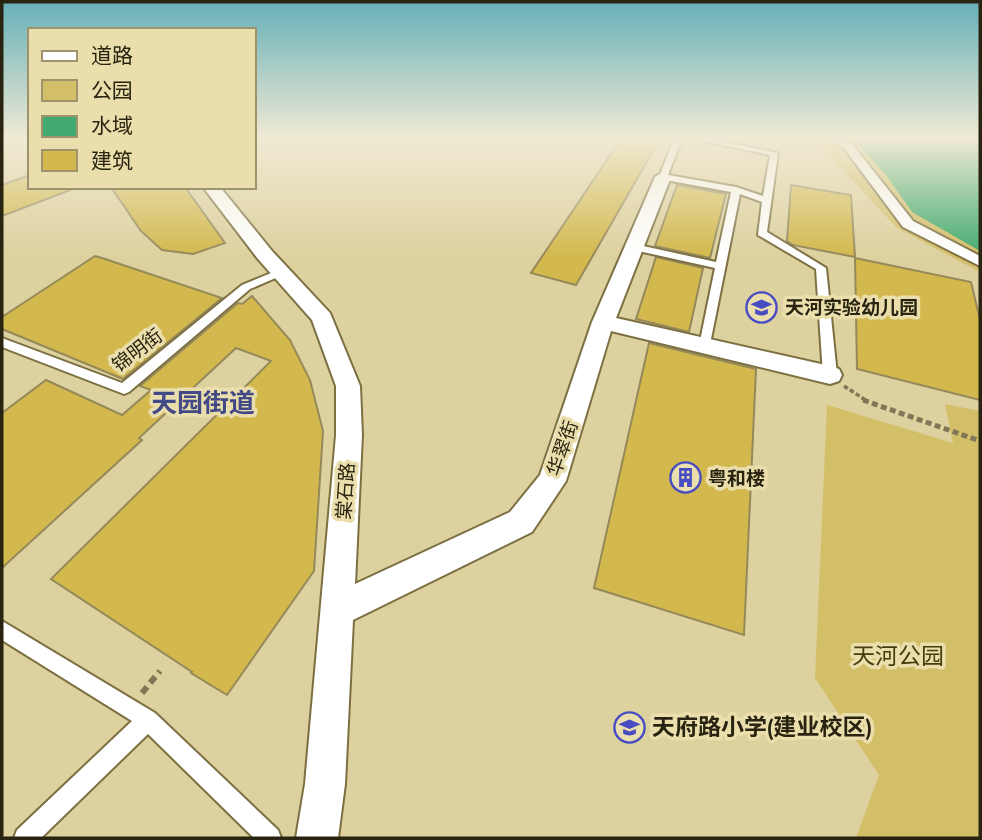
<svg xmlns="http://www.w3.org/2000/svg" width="982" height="840" font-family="'PT Sans Narrow','Noto Sans SC',sans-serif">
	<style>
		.green { fill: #d4bf69 }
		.water { fill: #41aa70 }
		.building { fill: #d3b94d; stroke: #95895a; stroke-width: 2 }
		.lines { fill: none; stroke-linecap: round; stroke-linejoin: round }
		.service-casing { stroke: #7c7042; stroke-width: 4 }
		.pedestrian-casing { stroke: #7c7042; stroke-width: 4 }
		.minor-casing { stroke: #7c7042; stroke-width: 4 }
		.path-far2 { stroke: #7f7755; stroke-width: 3.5; stroke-dasharray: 4.5 2.5; stroke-linecap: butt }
		.path-far1 { stroke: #7f7755; stroke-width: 5; stroke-dasharray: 6 3.5; stroke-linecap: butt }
		.path { stroke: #7f7755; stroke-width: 6; stroke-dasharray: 8 5; stroke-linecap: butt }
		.service { fill: #fff; fill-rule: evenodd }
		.pedestrian { fill: #fff; fill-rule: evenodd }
		.minor { fill: #fff; fill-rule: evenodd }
		.labels { text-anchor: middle; stroke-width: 7; stroke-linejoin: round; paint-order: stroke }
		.poi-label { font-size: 19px; font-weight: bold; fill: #292411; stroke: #eadeac; text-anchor: start }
		.street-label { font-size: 19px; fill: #292411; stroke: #eadeac }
		.near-park-label { font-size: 23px; fill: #463b0d; stroke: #eadeac }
		.near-poi-label { font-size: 23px; font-weight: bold; fill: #292411; stroke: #eadeac; text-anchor: start }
		.district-label { font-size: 26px; font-weight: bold; fill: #424986; stroke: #eadeac }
	</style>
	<rect width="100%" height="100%" fill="#ddd19f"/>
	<path class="green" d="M804 139H980V272L897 228 832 159Z
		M945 404 980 411V838H856L879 775 815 678 827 405 953 443Z"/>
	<path class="water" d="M853 139H980V251L912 212 886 175Z"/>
	<path class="building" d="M621 139H660L576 285 531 273Z
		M30 175V187L73 189 2 216V185Z
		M677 185 726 194 710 258 655 246Z
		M791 185 851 195 855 257 793 245 787 241Z
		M111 187H185L225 243 193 254 162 250 141 231Z
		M95 256 105 259 222 298 123 379 2 329V317Z
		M656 257 703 268 689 332 636 319Z
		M855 258 971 282 980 320V400L857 369Z
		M252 296 290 340 310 380 323 431 314 571 227 695 191 673 192 672 51 579 271 361 236 348 139 438 142 440 2 568V413L46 380 122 415 151 390 140 386 238 303 242 304Z
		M649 343 756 369 744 635 594 588Z"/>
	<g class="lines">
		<defs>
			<path id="service" d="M674 139H682L668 175 736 187 763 196 770 155 694 139H709L778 153 767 232 826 268 837 375 835 378 830 380 823 375 816 269 758 235 762 202 740 194 709 349 705 350 699 346 715 268 634 250 629 247 634 244 716 262 731 192 660 179 659 177Z
				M281 269 285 270V274L250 289 129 392 124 394 2 347V338L122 383 242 285Z
				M2 621 155 713 278 830 281 838H254L148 734 41 838H14L17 830 132 721 2 640Z"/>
			<path id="pedestrian" d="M830 139H843L852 144 913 221 980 256V266L903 227 844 148Z"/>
			<path id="minor" d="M663 172 671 177 616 318 830 366 839 369 842 375 839 381 830 384 611 331 566 481 532 532 353 620 345 784 338 838H296L305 784 336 435V386L312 320 258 259 203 187H220L272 251 330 313 360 386 362 435 355 584 510 512 540 475 592 322 655 177Z"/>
		</defs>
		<use href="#service" class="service-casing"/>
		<use href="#pedestrian" class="pedestrian-casing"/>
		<use href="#minor" class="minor-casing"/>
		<path class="path-far2" d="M844 386 867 401"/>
		<path class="path-far1" d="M863 400 980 441"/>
		<path class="path" d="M142 693 160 671"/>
		<use href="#service" class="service"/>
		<use href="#pedestrian" class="pedestrian"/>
		<use href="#minor" class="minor"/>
	</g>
	<linearGradient id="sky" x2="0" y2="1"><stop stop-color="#65b0b8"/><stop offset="0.54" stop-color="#f0ead4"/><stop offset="1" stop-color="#f0ead4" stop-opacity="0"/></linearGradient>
	<rect width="982" height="256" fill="url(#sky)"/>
	<defs>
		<symbol id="school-ring" viewBox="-11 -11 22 22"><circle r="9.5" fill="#eadeac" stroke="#484cc2" stroke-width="1.5"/><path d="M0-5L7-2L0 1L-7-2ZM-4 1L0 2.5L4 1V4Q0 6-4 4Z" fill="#484cc2"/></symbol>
		<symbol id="building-ring" viewBox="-11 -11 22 22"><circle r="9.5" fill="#eadeac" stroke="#484cc2" stroke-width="1.5"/><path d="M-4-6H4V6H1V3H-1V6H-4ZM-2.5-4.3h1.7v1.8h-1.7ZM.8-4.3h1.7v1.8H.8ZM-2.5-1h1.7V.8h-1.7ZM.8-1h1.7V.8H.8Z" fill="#484cc2"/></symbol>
	</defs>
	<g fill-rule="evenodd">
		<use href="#school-ring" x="744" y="290" width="35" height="35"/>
		<use href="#building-ring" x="668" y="460" width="35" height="35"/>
		<use href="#school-ring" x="612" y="710" width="35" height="35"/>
	</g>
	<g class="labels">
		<g class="poi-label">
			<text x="785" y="314">天河实验幼儿园</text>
			<text x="708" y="485">粤和楼</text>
		</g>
		<g class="street-label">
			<text transform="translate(137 350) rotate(-37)" y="7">锦明街</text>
			<text transform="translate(562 448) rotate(-71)" y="7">华翠街</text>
			<text transform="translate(345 491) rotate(-86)" y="7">棠石路</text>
		</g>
		<g class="near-park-label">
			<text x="898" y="664">天河公园</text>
		</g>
		<g class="near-poi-label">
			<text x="652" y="735">天府路小学(建业校区)</text>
		</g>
		<g class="district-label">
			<text x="203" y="412">天园街道</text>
		</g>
	</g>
	<rect width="982" height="840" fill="none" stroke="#292411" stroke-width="7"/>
	<rect x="28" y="28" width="228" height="161" fill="#eadeac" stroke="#9d946e" stroke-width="2"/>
	<rect x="42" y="51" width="35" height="10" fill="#ffffff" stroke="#9d946e" stroke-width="2"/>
	<text x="91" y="63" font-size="21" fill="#292411">道路</text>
	<rect x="42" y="80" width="35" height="21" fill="#d4bf69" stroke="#9d946e" stroke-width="2"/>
	<text x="91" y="98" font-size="21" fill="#292411">公园</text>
	<rect x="42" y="116" width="35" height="21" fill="#41aa70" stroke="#9d946e" stroke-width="2"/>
	<text x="91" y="133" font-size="21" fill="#292411">水域</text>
	<rect x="42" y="150" width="35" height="21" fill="#d3b94d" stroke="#9d946e" stroke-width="2"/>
	<text x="91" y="168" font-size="21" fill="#292411">建筑</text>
</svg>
